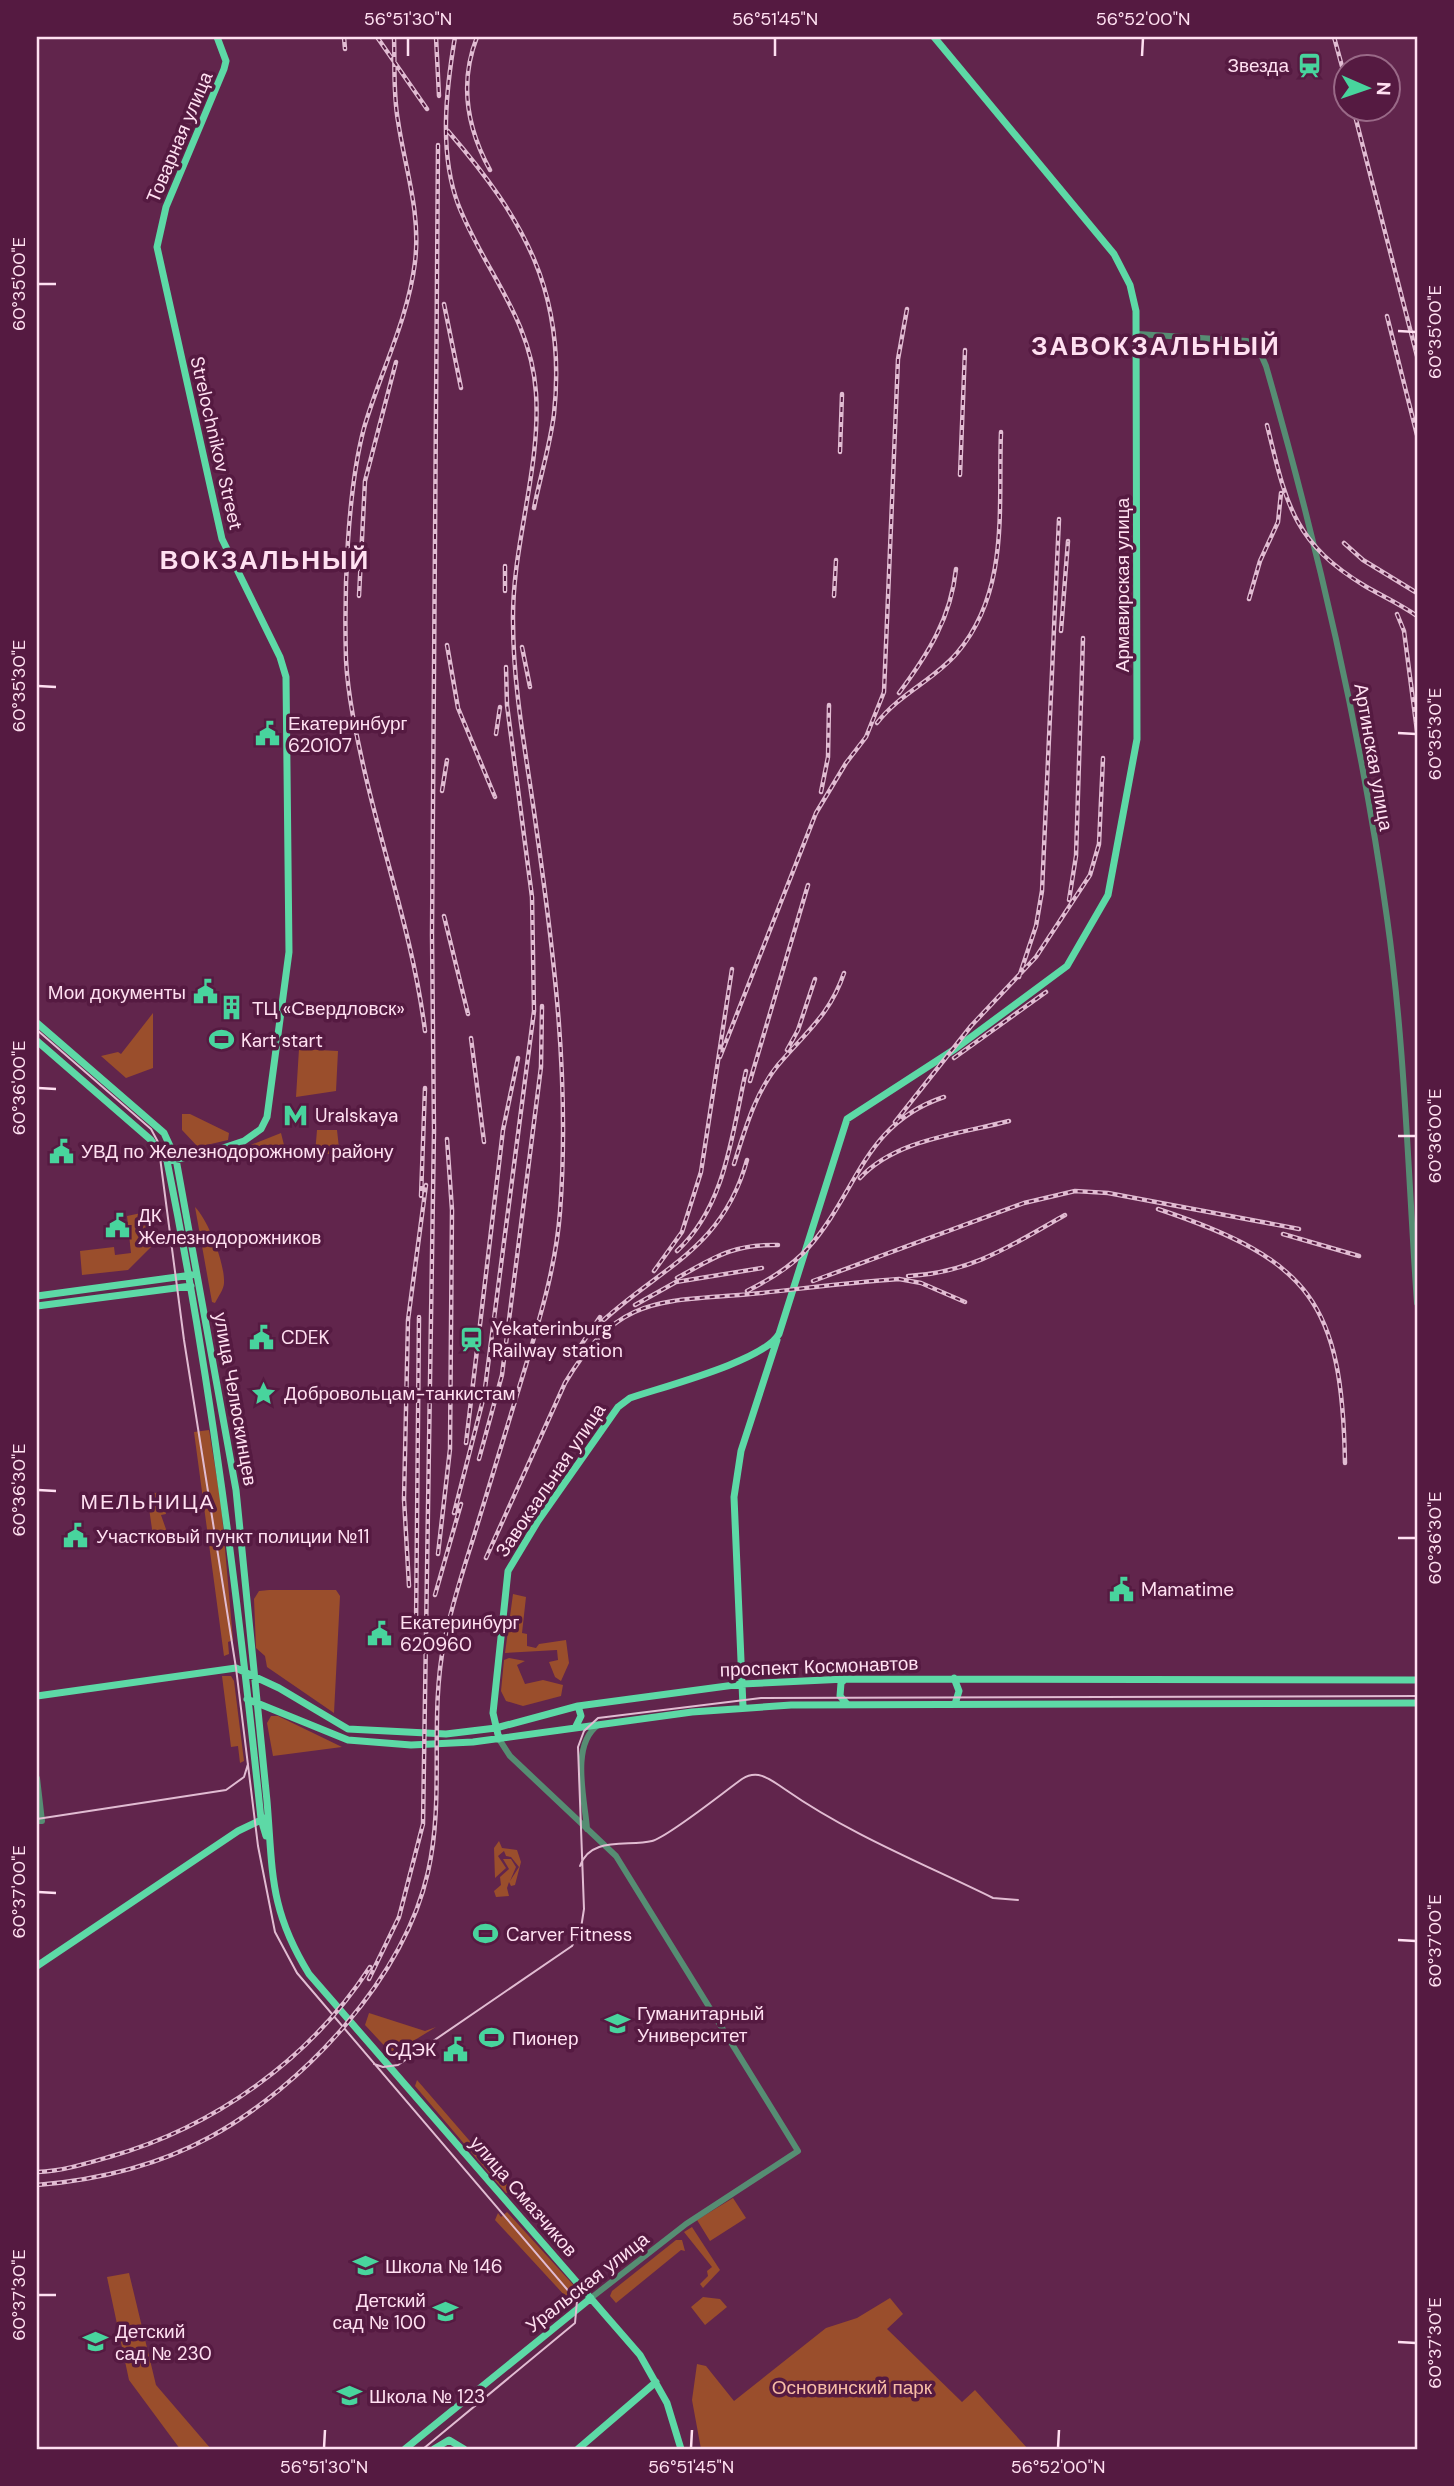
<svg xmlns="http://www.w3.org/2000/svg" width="1454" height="2486" font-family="'DM Sans',sans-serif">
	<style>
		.green { fill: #9a4e2c }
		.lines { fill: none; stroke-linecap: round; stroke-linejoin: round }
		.minor { stroke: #568d73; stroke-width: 6 }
		.major { stroke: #5dd9a6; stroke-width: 7 }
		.tram { stroke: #e1bcd2; stroke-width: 2 }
		.rail-casing { stroke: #e1bcd2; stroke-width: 4.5 }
		.rail { stroke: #551a41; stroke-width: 2; stroke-dasharray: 5; stroke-linecap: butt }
		.ticks { fill: none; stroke: #ffe0f1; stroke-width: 2.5 }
		.labels { text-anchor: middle; stroke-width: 7; stroke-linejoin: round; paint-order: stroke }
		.poi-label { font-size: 19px; fill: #ffe0f1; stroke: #551a41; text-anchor: start }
		.street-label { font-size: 19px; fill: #ffe0f1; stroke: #551a41 }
		.park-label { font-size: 19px; fill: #f7bda5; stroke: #551a41 }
		.neighbourhood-label { font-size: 21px; letter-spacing: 2px; fill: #ffe0f1; stroke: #551a41 }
		.district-label { font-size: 26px; font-weight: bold; letter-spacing: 2px; fill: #ffe0f1; stroke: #551a41 }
		.neatline { fill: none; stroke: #ffe0f1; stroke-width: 2.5 }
		.ticks-label { font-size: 18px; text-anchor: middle; fill: #ffe0f1 }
	</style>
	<rect width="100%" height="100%" fill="#61254c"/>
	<path class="green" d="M153 1013V1068L126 1078 101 1056 118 1052 121 1054Z
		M299 1049 338 1051 336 1091 296 1097Z
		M182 1114H190L229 1133 228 1140 198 1147 182 1130Z
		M317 1130H337L339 1148 332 1154H315Z
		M281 1133 286 1153 243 1152V1148Z
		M195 1207C208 1220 225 1263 224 1283 224 1289 218 1297 215 1303L212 1302Z
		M146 1212 152 1246 128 1270 82 1275 80 1251 114 1247 115 1255 131 1253 127 1216Z
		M209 1430 221 1503 233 1640 228 1642 229 1654 224 1656 194 1432Z
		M163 1492 166 1514 161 1515 167 1532 153 1536 147 1494Z
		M269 1590H336L340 1596 334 1713 267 1667 265 1656 256 1648 254 1599 259 1591Z
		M513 1594 526 1597 522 1633 527 1634V1646L536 1648 539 1644 566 1640 569 1663 561 1681 555 1677 549 1662 558 1660 557 1650 505 1653Z
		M509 1658 525 1661 517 1665 525 1684 543 1680 563 1685 561 1696 523 1706 506 1701 501 1691 504 1660Z
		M222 1676H231L234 1681 244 1761 240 1763 238 1746 231 1747Z
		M271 1716H278L342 1747 273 1756 267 1723Z
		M499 1841 502 1848 517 1850 521 1862 515 1885 511 1886 509 1882 507 1888 509 1896 496 1897 494 1891 501 1885 500 1877 509 1869 503 1859H511L516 1867 510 1881 519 1867 511 1857 506 1856 504 1851 498 1856 506 1868 495 1878 494 1848Z
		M369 2013 425 2031 436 2027 392 2054 365 2025Z
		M417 2080 514 2192 506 2193 415 2086Z
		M733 2198 746 2218 710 2241 697 2220Z
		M507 2212 577 2289 567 2298 495 2220 498 2213 501 2217Z
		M692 2227 720 2270 703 2288 700 2284 708 2276 707 2271 712 2267 684 2232Z
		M676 2240H682L685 2251 681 2250 616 2303 610 2296 612 2291Z
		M129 2273 156 2385 211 2449H180L129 2380 107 2277Z
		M703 2297 720 2299 727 2307 705 2325 691 2307Z
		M890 2298 903 2314 887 2329 962 2402 975 2390 1028 2449H701L692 2400 697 2364 706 2366 734 2401 826 2328 857 2318Z"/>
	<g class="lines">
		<path class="minor" d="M1138 334 1247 341 1259 350 1266 366C1318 547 1361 731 1387 918 1405 1045 1408 1175 1417 1303
			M499 1739 510 1756 616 1856 798 2151 686 2224 591 2298
			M37 1778 42 1821H37
			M587 1829C585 1800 570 1745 598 1725"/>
		<path class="major" d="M37 1023 164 1133 176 1159 236 1490 267 1801C273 1873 269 1909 309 1974L640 2355 667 2403 681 2449
			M37 1041 151 1140 167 1161C211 1379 238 1598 261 1819L266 1836
			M167 1161 208 1153 244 1141 261 1129 267 1117 289 952 286 677 280 657 222 539 157 247 166 207 224 69 226 61 217 37
			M37 1296 192 1275
			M37 1306 191 1286
			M954 1678 959 1691 955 1704
			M845 1679 841 1683 840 1696 847 1704
			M37 1696 236 1668 279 1688 348 1729 446 1734 496 1728 578 1706 742 1684 846 1679 1417 1680
			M247 1699 348 1740 411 1745 473 1742 692 1712 791 1705 1417 1703
			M743 1707 734 1497 741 1451 777 1340
			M576 1726 581 1716 578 1706
			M499 1739 493 1713 508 1571 538 1521 618 1407 630 1398C662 1387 764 1361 779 1334L847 1119 955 1049 1067 966 1108 895 1137 739 1136 311 1130 285 1114 254 934 37
			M37 1966 238 1831 265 1818
			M405 2449 591 2298
			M434 2449 449 2440 464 2449
			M578 2449 656 2382"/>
		<path class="tram" d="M37 1030 151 1129 158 1142 184 1340 236 1668 258 1846 275 1932 297 1973 577 2301 575 2323 423 2449
			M37 1819 226 1790 244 1777 248 1764
			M580 1866C590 1836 628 1847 652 1841 668 1837 725 1791 742 1779 759 1768 772 1781 786 1790 849 1834 924 1864 993 1898L1018 1900
			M374 2064 383 2067 398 2065 572 1946 581 1928 584 1909 578 1747 584 1731 598 1718 761 1698 1417 1696"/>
		<defs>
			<path id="rail" d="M344 37 345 49
				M377 37 427 109
				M394 37C395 65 393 93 398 121 405 169 421 212 415 262 408 320 380 373 364 428 347 492 344 593 346 660 348 697 356 733 364 769 384 857 414 942 425 1031
				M436 37 439 96
				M477 37C459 83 467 128 490 170
				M1334 37 1346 81
				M1353 108 1417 356
				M448 131C524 219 567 293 554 414 550 446 540 477 534 508
				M444 304 461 388
				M1387 316 1417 435
				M1267 425C1286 502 1292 542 1365 586 1382 596 1400 604 1417 616
				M840 452 842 394
				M960 475 965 350
				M1344 543 1363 560 1417 593
				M505 566V591
				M359 596 365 481 396 362
				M834 596 836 560
				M1249 599 1260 561 1278 522 1281 493
				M1397 614 1404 631 1417 731
				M1061 631 1068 541
				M447 645 458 708 495 797
				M522 647 530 687
				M899 693C928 654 951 618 956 569
				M877 723C899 694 934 680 957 653 1010 591 998 507 1001 432
				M496 734 500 707
				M442 791 447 760
				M821 792 828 757 829 705
				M1069 900 1076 856 1083 638
				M444 916 468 1014
				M1019 977 1036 926 1042 891 1059 519
				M471 1038 484 1142
				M787 1050 798 1030 815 979
				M720 1057 816 813 846 763 866 737 884 692 898 359 907 309
				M954 1058 1046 992
				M750 1081 808 885
				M895 1122 971 1026 1036 957 1090 875 1099 844 1103 758
				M734 1164C745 1130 755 1093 778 1065 805 1033 830 1015 844 973
				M860 1178C896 1139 960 1134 1009 1121
				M421 1196 425 1088
				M1158 1209C1311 1260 1342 1303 1345 1463
				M1283 1234 1359 1256
				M677 1251C726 1206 732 1133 746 1071
				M654 1271 682 1232 701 1172 732 969
				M908 1276C971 1273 1012 1245 1065 1215
				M677 1278C715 1257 733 1244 778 1245
				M813 1281 1024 1203 1075 1191 1108 1193 1299 1229
				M747 1291C769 1280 791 1267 808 1248 858 1192 863 1124 944 1097
				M635 1305 676 1282 762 1268
				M596 1327C659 1267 722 1251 747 1160
				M573 1357 600 1317
				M466 1443 503 1130 518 1058
				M479 1459 502 1375 541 1067 542 1006
				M454 1513 484 1396 534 1011 532 897 507 705 506 667
				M438 1554 450 1449 452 1210 447 1139
				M486 1558 565 1383C621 1289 667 1303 761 1293 807 1288 853 1282 899 1279L921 1283 965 1302
				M409 1586 404 1499 408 1320 426 1185
				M435 1595 461 1504
				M416 1628 419 1317
				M369 1979 399 1917 423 1824 434 1130 432 935 438 145
				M37 2172C62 2171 85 2164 109 2157 215 2127 310 2059 370 1967
				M37 2185C97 2180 157 2166 210 2137 304 2086 404 1978 428 1872 445 1797 429 1719 444 1643 451 1607 462 1574 473 1539 491 1481 508 1423 526 1365 541 1314 556 1265 560 1212 570 1082 554 954 536 826 527 758 513 690 513 621 512 545 541 469 536 393 531 317 484 271 458 204 439 153 446 90 455 37"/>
		</defs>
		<use href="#rail" class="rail-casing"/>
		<use href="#rail" class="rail"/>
	</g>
	<path class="ticks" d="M408 56V38M775 56V38M1142 56 1143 38M38 284H56M1398 331 1416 332M38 686 56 687M1398 733 1416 734M38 1088 56 1089M1398 1136H1416M38 1490 56 1491M1398 1538H1416M38 1892 56 1893M1398 1940 1416 1941M38 2295H56M1398 2342 1416 2343M324 2448 325 2430M691 2448 692 2430M1058 2448 1059 2430"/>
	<defs>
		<symbol id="station-bare" viewBox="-9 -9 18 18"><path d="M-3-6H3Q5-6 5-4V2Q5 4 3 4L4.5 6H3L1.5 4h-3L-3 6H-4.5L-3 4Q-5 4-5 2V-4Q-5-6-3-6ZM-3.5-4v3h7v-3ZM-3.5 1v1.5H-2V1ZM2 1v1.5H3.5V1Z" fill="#48d49d" stroke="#551a41" stroke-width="2.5" paint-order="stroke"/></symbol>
		<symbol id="civic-bare" viewBox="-9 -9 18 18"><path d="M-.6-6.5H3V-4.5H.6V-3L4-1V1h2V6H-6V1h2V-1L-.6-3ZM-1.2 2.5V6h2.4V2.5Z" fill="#48d49d" stroke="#551a41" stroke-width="2.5" paint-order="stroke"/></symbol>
		<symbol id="building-bare" viewBox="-9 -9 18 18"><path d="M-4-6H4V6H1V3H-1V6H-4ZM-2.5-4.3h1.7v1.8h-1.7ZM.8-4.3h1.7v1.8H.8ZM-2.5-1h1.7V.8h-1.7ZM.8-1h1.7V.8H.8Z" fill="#48d49d" stroke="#551a41" stroke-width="2.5" paint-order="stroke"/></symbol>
		<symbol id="stadium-bare" viewBox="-9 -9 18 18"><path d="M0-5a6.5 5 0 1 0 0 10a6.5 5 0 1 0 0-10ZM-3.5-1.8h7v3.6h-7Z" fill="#48d49d" stroke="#551a41" stroke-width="2.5" paint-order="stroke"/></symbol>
		<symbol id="metro-bare" viewBox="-9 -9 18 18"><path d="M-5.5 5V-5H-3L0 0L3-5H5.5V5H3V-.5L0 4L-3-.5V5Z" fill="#48d49d" stroke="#551a41" stroke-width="2.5" paint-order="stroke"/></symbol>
		<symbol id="sight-bare" viewBox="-9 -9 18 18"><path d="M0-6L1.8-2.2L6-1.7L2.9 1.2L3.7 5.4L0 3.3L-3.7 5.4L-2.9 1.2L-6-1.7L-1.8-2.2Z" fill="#48d49d" stroke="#551a41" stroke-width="2.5" paint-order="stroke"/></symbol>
		<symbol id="university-bare" viewBox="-9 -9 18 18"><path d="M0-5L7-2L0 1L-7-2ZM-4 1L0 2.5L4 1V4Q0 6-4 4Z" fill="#48d49d" stroke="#551a41" stroke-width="2.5" paint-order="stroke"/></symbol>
		<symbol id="school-bare" viewBox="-9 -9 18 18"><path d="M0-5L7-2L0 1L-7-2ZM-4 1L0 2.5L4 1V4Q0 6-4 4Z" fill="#48d49d" stroke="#551a41" stroke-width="2.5" paint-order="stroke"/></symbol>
	</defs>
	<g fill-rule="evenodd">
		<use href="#station-bare" x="1292" y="48" width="35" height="35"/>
		<use href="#civic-bare" x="250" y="716" width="35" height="35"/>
		<use href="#civic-bare" x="188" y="974" width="35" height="35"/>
		<use href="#building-bare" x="214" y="990" width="35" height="35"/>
		<use href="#stadium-bare" x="204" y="1022" width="35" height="35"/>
		<use href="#metro-bare" x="278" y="1098" width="35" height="35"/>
		<use href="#civic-bare" x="44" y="1134" width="35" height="35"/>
		<use href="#civic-bare" x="100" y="1208" width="35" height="35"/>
		<use href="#civic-bare" x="244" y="1320" width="35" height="35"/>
		<use href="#station-bare" x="454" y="1322" width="35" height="35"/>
		<use href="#sight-bare" x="246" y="1376" width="35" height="35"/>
		<use href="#civic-bare" x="58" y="1518" width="35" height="35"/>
		<use href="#civic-bare" x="1104" y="1572" width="35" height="35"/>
		<use href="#civic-bare" x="362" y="1616" width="35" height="35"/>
		<use href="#stadium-bare" x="468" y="1916" width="35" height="35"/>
		<use href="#university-bare" x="600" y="2006" width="35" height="35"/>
		<use href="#stadium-bare" x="474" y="2020" width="35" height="35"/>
		<use href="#civic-bare" x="438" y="2032" width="35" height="35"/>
		<use href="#school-bare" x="348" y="2248" width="35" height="35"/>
		<use href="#school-bare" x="428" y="2294" width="35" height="35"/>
		<use href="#school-bare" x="78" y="2324" width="35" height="35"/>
		<use href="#school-bare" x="332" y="2378" width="35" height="35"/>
	</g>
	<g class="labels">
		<g class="poi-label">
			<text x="1289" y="72" text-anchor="end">Звезда</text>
			<text x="288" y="730">Екатеринбург<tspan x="288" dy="22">620107</tspan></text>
			<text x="186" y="999" text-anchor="end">Мои документы</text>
			<text x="252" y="1015">ТЦ «Свердловск»</text>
			<text x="241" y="1047">Kart start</text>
			<text x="315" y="1122">Uralskaya</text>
			<text x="81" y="1158">УВД по Железнодорожному району</text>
			<text x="138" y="1222">ДК<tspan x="138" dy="22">Железнодорожников</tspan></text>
			<text x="492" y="1335">Yekaterinburg<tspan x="492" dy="22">Railway station</tspan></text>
			<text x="281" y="1344">CDEK</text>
			<text x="284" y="1400">Добровольцам-танкистам</text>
			<text x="96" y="1543">Участковый пункт полиции №11</text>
			<text x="1141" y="1596">Mamatime</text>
			<text x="400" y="1629">Екатеринбург<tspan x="400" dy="22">620960</tspan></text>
			<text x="506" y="1941">Carver Fitness</text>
			<text x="637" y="2020">Гуманитарный<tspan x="637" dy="22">Университет</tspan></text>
			<text x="512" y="2045">Пионер</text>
			<text x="436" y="2056" text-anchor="end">СДЭК</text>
			<text x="385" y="2273">Школа № 146</text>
			<text x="426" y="2307" text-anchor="end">Детский<tspan x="426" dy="22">сад № 100</tspan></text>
			<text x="115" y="2338">Детский<tspan x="115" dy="22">сад № 230</tspan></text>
			<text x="369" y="2403">Школа № 123</text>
		</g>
		<g class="street-label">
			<text transform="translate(179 137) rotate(-67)" y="7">Товарная улица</text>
			<text transform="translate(217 443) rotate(77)" y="7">Strelochnikov Street</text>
			<text transform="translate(1122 585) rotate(-90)" y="7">Армавирская улица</text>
			<text transform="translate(1374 757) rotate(80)" y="7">Артинская улица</text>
			<text transform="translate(236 1399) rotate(80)" y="7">улица Челюскинцев</text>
			<text transform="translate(550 1480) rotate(-56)" y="7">Завокзальная улица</text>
			<text transform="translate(819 1666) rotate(-2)" y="7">проспект Космонавтов</text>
			<text transform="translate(524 2196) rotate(49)" y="7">улица Смазчиков</text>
			<text transform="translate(587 2282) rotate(-38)" y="7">Уральская улица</text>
		</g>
		<g class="park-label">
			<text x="852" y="2394">Основинский парк</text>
		</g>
		<g class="neighbourhood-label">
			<text x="148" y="1509">МЕЛЬНИЦА</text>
		</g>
		<g class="district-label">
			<text x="1156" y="355">ЗАВОКЗАЛЬНЫЙ</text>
			<text x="265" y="569">ВОКЗАЛЬНЫЙ</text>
		</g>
	</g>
	<rect width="1454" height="2486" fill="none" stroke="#551a41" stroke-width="77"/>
	<g transform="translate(1367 88) rotate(92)"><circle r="33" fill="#551a41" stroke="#996987" stroke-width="2"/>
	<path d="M0-5L12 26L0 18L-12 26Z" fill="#48d49d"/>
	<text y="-10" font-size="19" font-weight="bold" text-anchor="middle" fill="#ffe0f1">N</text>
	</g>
	<rect x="38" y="38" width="1378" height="2410" class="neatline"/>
	<g class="ticks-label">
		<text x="408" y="25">56°51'30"N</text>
		<text x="775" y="25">56°51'45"N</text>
		<text x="1143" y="25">56°52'00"N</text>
		<text transform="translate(19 284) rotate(-90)" y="6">60°35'00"E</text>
		<text transform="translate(1435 332) rotate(-90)" y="6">60°35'00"E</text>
		<text transform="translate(19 686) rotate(-90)" y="6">60°35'30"E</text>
		<text transform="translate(1435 734) rotate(-90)" y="6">60°35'30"E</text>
		<text transform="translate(19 1088) rotate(-90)" y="6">60°36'00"E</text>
		<text transform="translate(1435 1136) rotate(-90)" y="6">60°36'00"E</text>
		<text transform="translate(19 1490) rotate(-90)" y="6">60°36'30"E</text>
		<text transform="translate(1435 1538) rotate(-90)" y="6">60°36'30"E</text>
		<text transform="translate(19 1892) rotate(-90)" y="6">60°37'00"E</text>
		<text transform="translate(1435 1941) rotate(-90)" y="6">60°37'00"E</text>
		<text transform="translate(19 2295) rotate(-90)" y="6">60°37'30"E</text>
		<text transform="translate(1435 2343) rotate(-90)" y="6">60°37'30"E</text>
		<text x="324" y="2473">56°51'30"N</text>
		<text x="691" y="2473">56°51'45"N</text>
		<text x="1058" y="2473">56°52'00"N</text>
	</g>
</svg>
